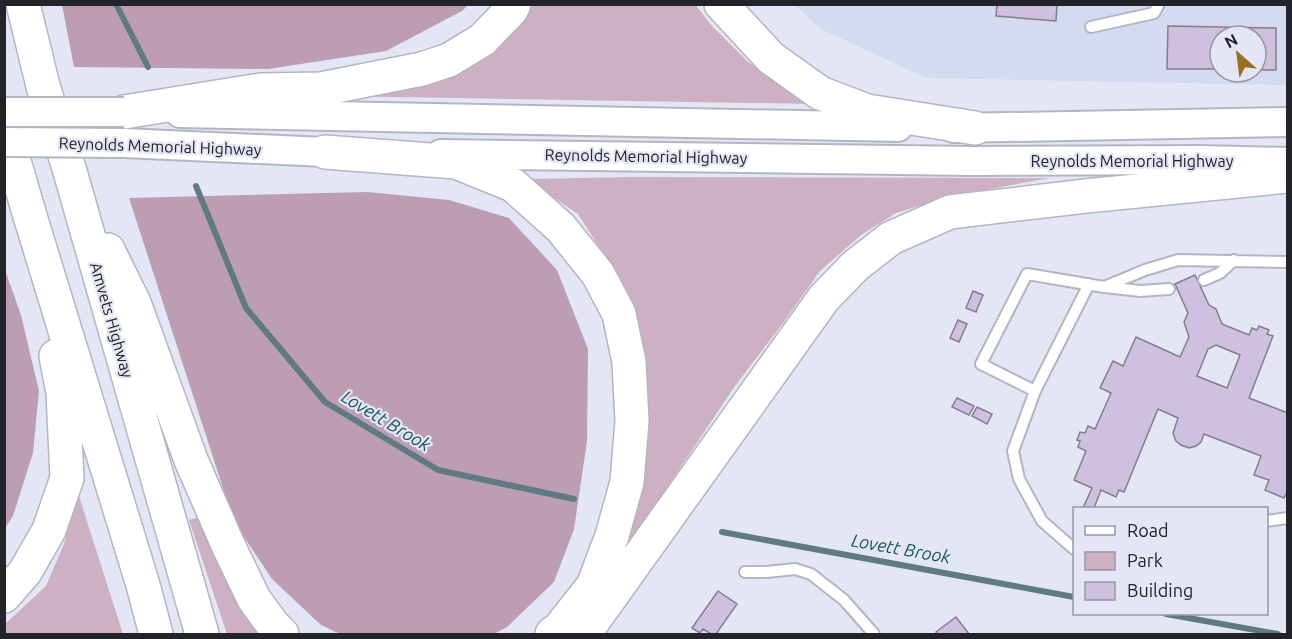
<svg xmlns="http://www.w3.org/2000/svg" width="1292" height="639" font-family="Ubuntu,sans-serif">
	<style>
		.built { fill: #d4daef; fill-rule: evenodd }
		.green { fill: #cdb1c3 }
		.forest { fill: #bc9db1 }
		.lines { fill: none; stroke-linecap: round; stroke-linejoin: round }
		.stream { stroke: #5e7b80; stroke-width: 6 }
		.building { fill: #cec0df; stroke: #837e8a; stroke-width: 1.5; fill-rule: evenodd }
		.lane-casing { stroke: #b2b6c3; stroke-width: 14 }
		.secondary-casing { stroke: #b2b6c3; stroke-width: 32 }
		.highway-casing { stroke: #b2b6c3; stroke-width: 36 }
		.lane { stroke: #fff; stroke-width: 10 }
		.secondary { stroke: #fff; stroke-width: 28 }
		.highway { stroke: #fff; stroke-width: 33 }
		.secondary-bridge-casing { stroke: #b2b6c3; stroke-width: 32; stroke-linecap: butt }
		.secondary-bridge { stroke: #fff; stroke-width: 28 }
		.labels { text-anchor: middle; stroke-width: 4.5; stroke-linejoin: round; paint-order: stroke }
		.street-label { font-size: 16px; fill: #222429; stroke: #e3e7f5 }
		.water-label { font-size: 18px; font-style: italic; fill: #1b565e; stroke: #e3e7f5 }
	</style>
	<rect width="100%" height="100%" fill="#e3e7f5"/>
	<path class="built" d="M795 5H1287V85L926 78 821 29ZM1220 36H1256V72H1220Z"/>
	<path class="green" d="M695 4 711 25 748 62 815 104 333 96 529 5Z
		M632 177 1050 178 948 197 896 213 861 235 820 271 783 323 735 386 605 580 641 467 617 275 578 214 526 179Z
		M78 493 123 634H5V624L46 586 64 544Z
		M200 517 232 592 259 634H227L189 520Z"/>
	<path class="forest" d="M62 5V4L468 5 462 11 386 51 268 69 74 67Z
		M368 192 449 200 509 218 557 270 588 349 587 441 574 529 554 582 507 627 494 634H340L321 625 272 579 234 522 129 198Z
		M5 270 21 315 39 391 33 453 13 516 5 528Z"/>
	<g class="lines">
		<path class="stream" d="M116 4 148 67
			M196 186 246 308 325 402 438 470 574 499
			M722 532 1074 597
			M1166 614 1278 634"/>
	</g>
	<path class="building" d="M997 4H1057L1056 21 996 16Z
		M1168 26 1276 28V70H1256V36H1220V69H1167Z
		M1195 275 1209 305 1216 309 1222 324 1249 335 1252 328 1257 330 1259 326 1269 330 1267 334 1273 336 1249 398 1288 413V490L1284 498 1265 490 1269 480 1254 475 1261 456 1204 434 1201 442 1196 446 1189 448 1181 445 1176 441 1173 433 1178 418 1158 409 1124 492 1119 490 1116 497 1101 490 1094 508H1083L1092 488 1074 480 1086 451 1078 447 1080 441 1077 440 1080 432 1085 433 1088 426 1095 429 1111 393 1100 388 1113 361 1123 366 1136 337 1180 357 1189 337 1184 322 1188 313 1175 284ZM1216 345 1240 355 1227 388 1197 376 1208 349Z
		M973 291 983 295 976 312 966 308Z
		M958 320 967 324 959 342 950 338Z
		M957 398 974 406 969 415 952 407Z
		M977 407 992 414 987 424 972 416Z
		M718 591 737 604 716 634H711L703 629 700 633 692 628Z
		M956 617 969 634H938L936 632Z"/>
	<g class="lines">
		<defs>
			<path id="lane" d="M1091 27 1154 13 1159 4
				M1204 280 1220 273 1234 260
				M1105 287 1140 291 1169 289
				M1035 391 1089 284
				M1266 521 1288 518
				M1074 549 1042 521 1019 479 1013 451 1035 391 981 364 1027 274 1104 287 1145 270 1178 260 1288 262
				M745 572H767L795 569 811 574 844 600 874 634"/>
			<path id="secondary" d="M180 113 898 127
				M954 128 1288 122
				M124 143 347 153
				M441 154 973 161 1200 160 1288 162"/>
			<path id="highway" d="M23 4 43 86 69 168 202 634
				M721 4 771 58 820 93 867 111 975 128
				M124 112 261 90 321 89 422 69 449 60 482 40 511 10 514 4
				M4 127 30 216 143 585 156 634
				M325 152 456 162 513 185 561 228 598 274 619 314 629 362 632 421 627 482 612 536 593 586 559 629 552 634
				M108 250 134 303 191 460 228 545 254 599 273 625 282 634
				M4 596 25 572 49 530 67 478 63 393 56 356
				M584 634 824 298 855 266 891 238 950 212 1086 196 1288 176"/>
		</defs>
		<use href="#lane" class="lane-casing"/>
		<use href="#secondary" class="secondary-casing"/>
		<use href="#highway" class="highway-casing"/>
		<use href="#lane" class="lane"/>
		<use href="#secondary" class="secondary"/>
		<use href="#highway" class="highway"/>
		<defs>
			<path id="secondary-bridge" d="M4 112H124
				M4 142 124 143"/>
		</defs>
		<use href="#secondary-bridge" class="secondary-bridge-casing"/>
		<use href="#secondary-bridge" class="secondary-bridge"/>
	</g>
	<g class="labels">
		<g class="street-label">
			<text transform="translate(160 146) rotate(2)" y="6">Reynolds Memorial Highway</text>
			<text transform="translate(646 156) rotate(1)" y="6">Reynolds Memorial Highway</text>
			<text x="1132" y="167">Reynolds Memorial Highway</text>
			<text transform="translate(112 320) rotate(74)" y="6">Amvets Highway</text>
		</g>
		<g class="water-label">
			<text transform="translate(386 421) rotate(31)" y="6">Lovett Brook</text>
			<text transform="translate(901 549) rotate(10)" y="6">Lovett Brook</text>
		</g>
	</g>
	<rect width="1292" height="639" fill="none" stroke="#222429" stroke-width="12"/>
	<rect x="1073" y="507" width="195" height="108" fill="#e3e7f5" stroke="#9699a3" stroke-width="1.5"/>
	<rect x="1085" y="526" width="30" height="9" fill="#ffffff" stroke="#9699a3" stroke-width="1.5"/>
	<text x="1127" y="537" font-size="18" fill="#222429">Road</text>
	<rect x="1085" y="552" width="30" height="18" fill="#cdb1c3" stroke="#9699a3" stroke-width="1.5"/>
	<text x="1127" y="567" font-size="18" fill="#222429">Park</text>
	<rect x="1085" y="582" width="30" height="18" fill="#cec0df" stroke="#9699a3" stroke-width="1.5"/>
	<text x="1127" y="597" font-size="18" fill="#222429">Building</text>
	<g transform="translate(1238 54) rotate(332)"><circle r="28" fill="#e3e7f5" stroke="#9699a3" stroke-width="1.5"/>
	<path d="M0-4.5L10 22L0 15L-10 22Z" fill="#9a701e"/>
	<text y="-9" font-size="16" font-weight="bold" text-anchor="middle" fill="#222429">N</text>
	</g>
</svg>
